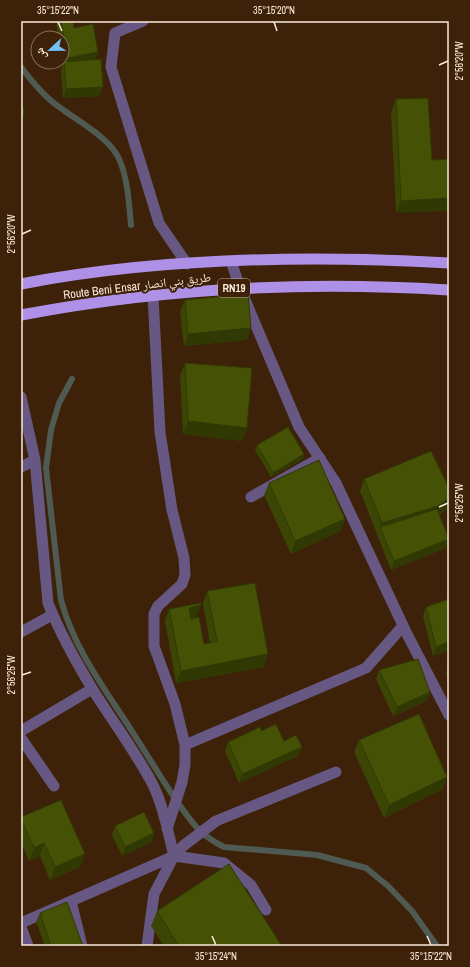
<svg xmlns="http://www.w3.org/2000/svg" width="470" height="967" font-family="'Archivo Narrow','Noto Naskh Arabic',sans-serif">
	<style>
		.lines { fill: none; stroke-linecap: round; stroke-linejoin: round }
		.stream { stroke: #4f5a53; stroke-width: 6 }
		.service { stroke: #665883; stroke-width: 11 }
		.minor { stroke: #665883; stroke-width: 11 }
		.trunk { stroke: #ae91e7; stroke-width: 11 }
		.wall { fill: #3b4604 }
		.shaded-wall { fill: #303904 }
		.building { fill: #455105; stroke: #303904 }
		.ticks { fill: none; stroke: #fdeadc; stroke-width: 1.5 }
		.labels { text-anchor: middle; stroke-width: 4; stroke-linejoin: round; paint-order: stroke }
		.shield { fill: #3d2108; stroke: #c3ae9c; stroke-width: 1 }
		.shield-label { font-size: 11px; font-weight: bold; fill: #fdeadc }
		.street-label { font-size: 12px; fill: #fdeadc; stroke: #3d2108 }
		.neatline { fill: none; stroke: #fdeadc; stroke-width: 1.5 }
		.ticks-label { font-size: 10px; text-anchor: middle; fill: #fdeadc }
	</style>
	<rect width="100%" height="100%" fill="#3d2108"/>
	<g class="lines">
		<path class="stream" d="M21 67C30 79 38 89 49 99 69 117 111 136 120 161 128 181 129 204 131 225
			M72 379 59 403 51 430 46 468 61 600C74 650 108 693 135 736 154 765 171 796 193 823 201 834 212 841 224 847L317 855 366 868 388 886 412 911 437 946"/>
		<path class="service" d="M153 295 160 432 172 510 184 558 185 575 182 584 158 606 154 614V646L175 704 185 745V765L182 782 167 829
			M21 397 35 460 48 603C60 633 76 662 93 690 113 722 136 752 153 785 164 807 168 833 174 856
			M21 467 35 460
			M251 497 320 458
			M21 632 52 615
			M21 731 92 689
			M21 738 54 786
			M185 745 366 668 403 626
			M71 901 82 946
			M21 923 174 856 224 863 251 885 266 910
			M21 927 28 946
			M147 946 154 894 174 856 183 846 216 821 336 772"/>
		<path class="minor" d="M143 21 115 33 111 67 159 223 187 264
			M231 261 240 288 299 427 336 483 407 634 449 715"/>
		<path class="trunk" d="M21 284C161 257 307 255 449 263
			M21 315C162 288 306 281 449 290"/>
	</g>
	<path class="wall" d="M57 21H73L74 28 98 52 95 60 103 87 99 96 63 98 61 71 64 62 62 52V38H59L56 23Z
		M396 99 432 160 396 213 391 112Z
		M185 300 251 328 247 340 184 346 180 312Z
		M185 363 247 428 242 441 183 434 180 376Z
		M257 445 303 459 271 477 255 450Z
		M364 479 449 488V505L448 508 439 515 449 539 446 548 391 570 360 491Z
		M269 483 341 531 291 554 264 495Z
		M207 591 264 667 176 683 165 621 169 609 201 605 196 618 204 644 210 643 203 604Z
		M426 607 449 650 433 656 423 616Z
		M449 664V683L446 673Z
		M379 670 430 692 427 701 393 716 376 679Z
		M261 731 284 741 302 747 298 756 239 783 225 751 228 742Z
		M359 740 443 789 384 818 354 752Z
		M21 817 85 854 80 867 50 880 40 856 29 861 21 842Z
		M115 826 154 833 151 842 122 856 112 835Z
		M157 911 282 946H164L151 926Z
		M40 913 83 946H45L36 922Z"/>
	<path class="shaded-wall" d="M98 52 95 61 65 66 68 58Z
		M103 87 99 96 63 98 66 89Z
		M25 113 22 122H21V114Z
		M449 198V211L396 213 401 201Z
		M251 328 247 340 184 346 188 334Z
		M188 421 247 428 242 441 183 434Z
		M304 454 303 459 271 477 273 473Z
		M449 498V505L448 508 434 518 380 527 382 523Z
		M345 519 341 531 291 554 295 541Z
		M449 539 446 548 391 570 394 561Z
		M201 605 196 618 184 620 189 608Z
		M449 642V650L433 656 436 647Z
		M268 654 264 667 176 683 181 671Z
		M430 692 427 701 393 716 397 707Z
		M302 747 298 756 239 783 242 774Z
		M447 777 443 789 384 818 389 805Z
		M154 833 151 842 122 856 125 847Z
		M44 843 40 856 29 861 34 848Z
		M85 854 80 867 50 880 55 867Z"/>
	<path class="building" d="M61 21H73L74 28 93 24 98 52 68 58Z
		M101 59 103 87 66 89 64 62Z
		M428 98 432 160 449 159V198L401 201 396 99Z
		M21 103 25 113 21 114Z
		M248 294 251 328 188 334 185 300Z
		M185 363 252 368 247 428 188 421Z
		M288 427 304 454 273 473 257 445Z
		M431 451 449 488V498L438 506 382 523 364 479Z
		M319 460 345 519 295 541 269 483Z
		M437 509 449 539 394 561 380 527Z
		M255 583 268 654 181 671 169 609 200 603 201 605 189 608 191 619 199 617 204 644 217 641 207 591Z
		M449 599V642L436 647 426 607Z
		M418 659 430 692 397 707 379 670Z
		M419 714 447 777 389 805 359 740Z
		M276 724 284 741 296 735 302 747 242 774 228 742 260 727 261 731Z
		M61 800 85 854 55 867 44 843 34 848 21 819V817Z
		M144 812 154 833 125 847 115 826Z
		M229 864 282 946H179L157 911Z
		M67 902 83 946H51L40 913Z"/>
	<path class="ticks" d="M58 22 62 31M274 22 277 31M439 65 448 61M22 234 31 230M439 507 448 503M22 675 31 672M212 936 216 945M427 936 431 945"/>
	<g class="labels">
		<rect class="shield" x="218" y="279" width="32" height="18" rx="3"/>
		<g class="shield-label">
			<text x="234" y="292">RN19</text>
		</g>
		<g class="street-label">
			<text transform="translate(137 286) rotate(-7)" y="4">Route Beni Ensar طريق بني انصار</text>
		</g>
	</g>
	<rect width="470" height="967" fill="none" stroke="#3d2108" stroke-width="44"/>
	<g transform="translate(50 50) rotate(248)"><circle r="19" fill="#3d2108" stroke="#8a715d"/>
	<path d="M0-3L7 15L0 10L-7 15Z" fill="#72c1f5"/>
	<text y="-6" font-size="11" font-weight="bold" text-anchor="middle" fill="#fdeadc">ش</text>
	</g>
	<rect x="22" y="22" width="426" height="923" class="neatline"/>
	<g class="ticks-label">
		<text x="58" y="14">35°15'22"N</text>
		<text x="274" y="14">35°15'20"N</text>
		<text transform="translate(459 61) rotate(-90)" y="4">2°56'20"W</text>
		<text transform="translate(11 234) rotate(-90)" y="4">2°56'20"W</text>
		<text transform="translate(459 503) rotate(-90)" y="4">2°56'25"W</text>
		<text transform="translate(11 675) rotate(-90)" y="4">2°56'25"W</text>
		<text x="216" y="960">35°15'24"N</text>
		<text x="431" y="960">35°15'22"N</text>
	</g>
</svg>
